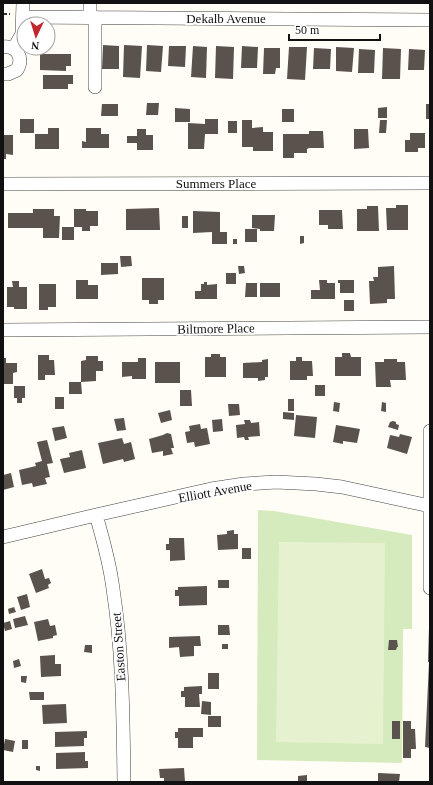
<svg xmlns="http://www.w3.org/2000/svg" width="433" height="785" font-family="Georgia,serif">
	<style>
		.green { fill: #d5ebbd }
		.pitch { fill: #e6f2cf }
		.building { fill: #5a524d }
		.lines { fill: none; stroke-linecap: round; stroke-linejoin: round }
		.minor-casing { stroke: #444; stroke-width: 14 }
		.path { stroke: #333; stroke-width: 2; stroke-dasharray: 4 2; stroke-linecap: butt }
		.minor { stroke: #fff; stroke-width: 13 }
		.labels { text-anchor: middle; stroke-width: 4; stroke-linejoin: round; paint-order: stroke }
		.street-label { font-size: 13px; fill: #111; stroke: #fff }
	</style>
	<rect width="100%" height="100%" fill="#fffdf5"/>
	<path class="green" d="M258 510 274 511 412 535V629H403L402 763 257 760Z"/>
	<path class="pitch" d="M279 542 385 543 383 744 276 742Z"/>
	<path class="building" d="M103 45 119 46V69H102Z
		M124 45 142 46 140 78 123 77Z
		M147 45 163 46 161 72 146 71Z
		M169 46H186L185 67 168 66Z
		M193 46 207 47 206 78 191 77Z
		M216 46 234 47 233 79 215 78Z
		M242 46 258 47 257 68H241Z
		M289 47H307L305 80 287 79Z
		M336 47 354 48 352 72 336 71Z
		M264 48H280V68H276L275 74H263Z
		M314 48 331 49 330 69H313Z
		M383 48 401 49 400 79H382Z
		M359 49 375 50 374 73H358Z
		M409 49 425 50 424 70H408Z
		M40 54H71V66H66V71L40 70Z
		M43 75H73V84H68V89H43Z
		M147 103H159L158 115H146Z
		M102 104H118V116H101Z
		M426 104H430V119H426Z
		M387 107V118H378V108Z
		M175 108 190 109V122H175Z
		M282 109H294V122H282Z
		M20 119H34V133H20Z
		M205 119H218V134H205L204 149H188V123L205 124Z
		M242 120H252V128L263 127V132H273V151H253V147H242Z
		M380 120H387L386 133H379Z
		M228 121H237V133H228Z
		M48 128H59V149H35V134H48Z
		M86 128H101V134H109V148H82V141L86 142Z
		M137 129H146V135H153V150H137V143H127V136H137Z
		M354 129H368L369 148 354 149Z
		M309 131H323L324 148H309L307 149V153H294V158H283V134H309Z
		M410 133H425V148H418V152H405V140H410Z
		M3 135H13V155L6 154V159H3Z
		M396 205H408V230H387L386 208H396Z
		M367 206H378L379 231H357V209H367Z
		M159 208 160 230H126V209Z
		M33 209H54V216H60L59 238H43V228H8V213H33Z
		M74 209H86V211H98V226H90V231H82V227H74V240H62V227H74Z
		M319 210H342L343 229H328V225H319Z
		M193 211 220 212V232H227V244H212V232L193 233Z
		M252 215H275L274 231H260V229L252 228Z
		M182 216H188V228H182Z
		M245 229H257V242H245Z
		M300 236H304V243L300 244Z
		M233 239H237V244H233Z
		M120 256H131L132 266 121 267Z
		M101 263H118V274L101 275Z
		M238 266H244L245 273 239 274Z
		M394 266 395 299H387V303L370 304 369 281H374L373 277H378V267Z
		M226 273H236V284H226Z
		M142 278H164V300H158V304H149V300H142Z
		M76 280H88V285H98V299H76Z
		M319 280H327V283H335V299H311V290H320Z
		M338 280H354V293H340V283H338Z
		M12 281H19V287H27V309H14V307H7V287H13Z
		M204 282H207V285L217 284V299H195V291H201V284H204Z
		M246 283H257V297H245Z
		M260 283H280V297H260Z
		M39 284H56V307H48V310H39Z
		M344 300H354V311H344Z
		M342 353H350L351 357H361V376H335V357H342Z
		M211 354H220V357H226V377H205V357H211Z
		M38 355H49V360H54L55 375H45V380H38Z
		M86 356H98V361H103V371H96V381L81 382V361L86 360Z
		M296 357H302V361H312L313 376H307V380H290V361H296Z
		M3 358H6V363H17V372L13 373V384H3Z
		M138 358H146V379H132V376L122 377V362H138Z
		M268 359V377H265V380L258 381V378H243V363L262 362V360Z
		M384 359H397V362H405L406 380H390L391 387H376L375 362H384Z
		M155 362H180V383H155Z
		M69 382H81L82 394H69Z
		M315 385H325V396H315Z
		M14 386H25V398H22V403H17V398H14Z
		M180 390H191L192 406H180Z
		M55 397H64V409H55Z
		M288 399H294V411H288Z
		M334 402 340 403 339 412 333 411Z
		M382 402 386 403V412L381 411Z
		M228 404H239L240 415 229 416Z
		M170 410 172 420 161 423 158 413Z
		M283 412 294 413V420L283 419Z
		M296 415 317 417 315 438 294 436Z
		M124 418 126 430 117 431 114 419Z
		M222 419 223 431 213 432 212 420Z
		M244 420H250L251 423 259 422 260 436 248 437 249 440H245L244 437 237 438 236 425 245 424Z
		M393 421 396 422V424L399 425 398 430 388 427 390 422Z
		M200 424 201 429 207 428 210 444 195 447 194 442 187 443 185 432 190 431 189 426Z
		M336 425 360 429 357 443 343 441V444L333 442Z
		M64 426 67 438 55 441 52 428Z
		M167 433 171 434 174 448H171L173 454 163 456V451L152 453 149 439 163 435Z
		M400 434 412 437 407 454 387 448 390 435 399 437Z
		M122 438 124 444 131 442 135 459 124 462 123 459 103 464 98 443Z
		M47 440 53 463 47 464 50 477 45 478 47 484 33 487 32 483 22 485 19 470 36 466 35 463 42 461 37 442Z
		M82 450 86 468 64 473 60 459 70 457 69 453Z
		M11 473 14 487 3 490V475Z
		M234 530V534H238V549L218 550 217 535 227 534V531Z
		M169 538H184L185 560 170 561V550H166V544H169Z
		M242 548H251V559H242Z
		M42 569 45 579 49 578 51 583 48 585 49 588 36 593 29 574Z
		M218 580H229V588H218Z
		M207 586V605L179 606V596H175V590H178V587Z
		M27 594 30 607 21 610 17 597Z
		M14 607 16 612 9 614 8 609Z
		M25 616 28 625 15 628 13 619Z
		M48 619 50 626 55 625 57 635 53 636V638L38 641 34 622Z
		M10 621 12 629 5 631 3 623Z
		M218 625H229L230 635H218Z
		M429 628H430V662H428Z
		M200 636 201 646H194V656L180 657 179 647 169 648V637Z
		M389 640H397L398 647H397L396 650H388Z
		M222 644H228V649H222Z
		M85 645H92V653L84 652Z
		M55 655V664H61V676L41 677 40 656Z
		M19 659 21 666 14 668 13 661Z
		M429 663H430V748L425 747Z
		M208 673H219V689H208Z
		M21 676H27L26 683 21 682Z
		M202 686V694H199L200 707H185V697H181V691H184V687Z
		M29 692H44V700H30Z
		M202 701 211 702V715L201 714Z
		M66 704 67 723 43 724 42 705Z
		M208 716H221V727H208Z
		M392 721H400V739H392Z
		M403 721H411V729H415L416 749H411V758H403Z
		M178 728H203V737H193V748H178V738H175V732H178Z
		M87 731V738H84V746L55 747V732Z
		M5 739 15 741 13 752 3 750Z
		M22 740H28V749H22Z
		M85 752V761H88V768L56 769V753Z
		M36 766H40V771L36 770Z
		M184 768 185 782H164V778H160L159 769Z
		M378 773 400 774 399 782H378Z
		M307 775V782H298V776Z"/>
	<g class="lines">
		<defs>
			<path id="minor" d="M90 3V17
				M23 17 430 20
				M3 47C17 45 24 58 17 70L8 74H3
				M14 48 22 34 23 3
				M95 87V17
				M3 184 430 183
				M3 330 430 327
				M430 431V588
				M96 515C103 539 110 564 113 589 123 653 123 718 124 782
				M3 537 96 515 211 489 244 484 276 482 316 484 342 487 430 506"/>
		</defs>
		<use href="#minor" class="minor-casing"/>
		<path class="path" d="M3 14H10"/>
		<use href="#minor" class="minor"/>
	</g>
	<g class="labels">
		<g class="street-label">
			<text x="226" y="23">Dekalb Avenue</text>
			<text x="216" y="188">Summers Place</text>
			<text transform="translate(216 328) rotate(-1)" y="5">Biltmore Place</text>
			<text transform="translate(215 491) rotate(-10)" y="5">Elliott Avenue</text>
			<text transform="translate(118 647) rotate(-94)" y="5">Easton Street</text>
		</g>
	</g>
	<rect width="433" height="785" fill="none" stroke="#111111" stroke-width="8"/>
	<g transform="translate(36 36) rotate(184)"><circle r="19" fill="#ffffff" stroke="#a0a0a0"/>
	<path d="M0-3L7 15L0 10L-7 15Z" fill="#c4262e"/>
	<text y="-6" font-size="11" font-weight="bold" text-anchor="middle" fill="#111111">N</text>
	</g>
	<path d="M289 34v6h91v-6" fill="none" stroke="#111111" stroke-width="2"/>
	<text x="295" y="34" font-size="12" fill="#111111" stroke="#ffffff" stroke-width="3" paint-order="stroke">50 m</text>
</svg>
